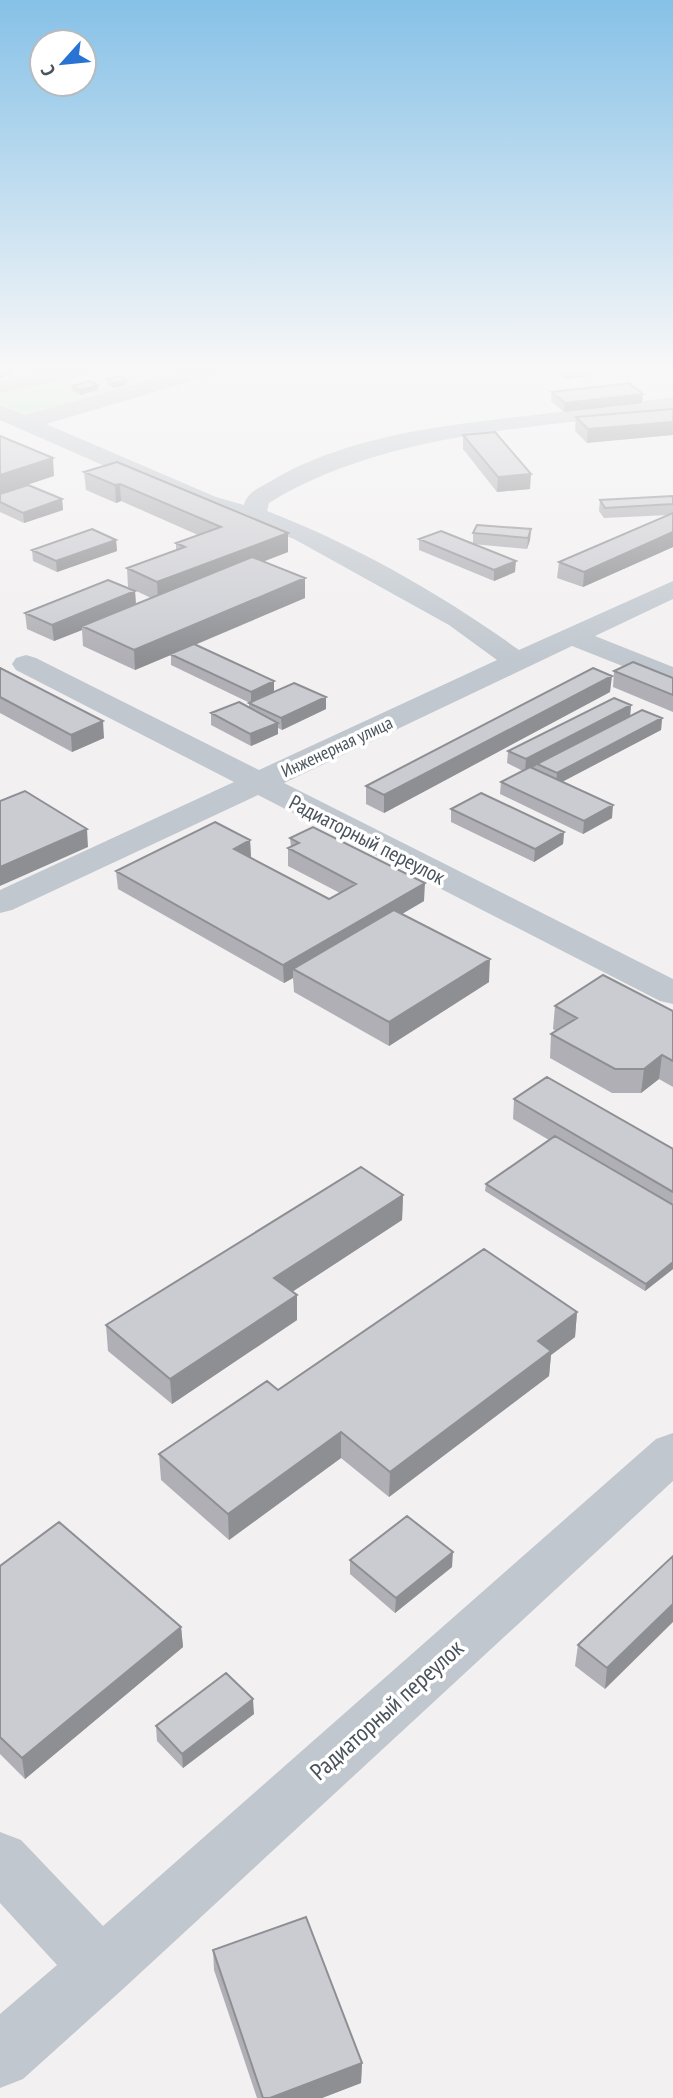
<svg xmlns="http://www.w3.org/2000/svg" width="673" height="2098" font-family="'PT Sans Narrow',sans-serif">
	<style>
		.green { fill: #c3ecd3 }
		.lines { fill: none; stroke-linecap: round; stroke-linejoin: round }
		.minor { fill: #c0c7ce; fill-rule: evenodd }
		.wall { fill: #afafb5 }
		.shaded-wall { fill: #8e8f93 }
		.building { fill: #cbccd2; stroke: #8e8f93; stroke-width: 2 }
		.labels { text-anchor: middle; stroke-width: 7; stroke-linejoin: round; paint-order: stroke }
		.far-street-label { font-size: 18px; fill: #4a535c; stroke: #fff }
		.street-label { font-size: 21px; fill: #4a535c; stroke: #fff }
		.near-street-label { font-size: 24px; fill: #4a535c; stroke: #fff }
	</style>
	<rect width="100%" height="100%" fill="#f2f0f0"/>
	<path class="green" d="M0 367H223L38 419 0 404Z"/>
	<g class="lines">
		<path class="minor" d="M66 367H108L105 371 98 373 0 393V381Z
			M195 367H229L226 371 46 424 216 497 244 505C247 492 261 487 271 481 348 435 447 425 535 415 581 409 627 403 673 397V411C540 427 384 432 269 503L267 511C355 545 443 595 519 650L673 581V599L595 636 673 667V686L572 646 284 783 673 979V1004L660 1001 258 795 12 910 0 913V890L234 782 16 670 12 664 16 658 26 655 36 658 259 770 497 660 449 625 294 539 245 520 198 507 0 420V405L26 415Z
			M673 1433V1481L123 1989 23 2079 0 2088V2014L57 1965 0 1903V1832L21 1840 103 1926 656 1439Z"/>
	</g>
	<path class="wall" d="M548 367H591V376L564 379Z
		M106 379 127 380V385L113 388 107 384Z
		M72 386 98 390 80 395 72 391Z
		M552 392 643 394 642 403 564 412 551 401Z
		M673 409 587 443 575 431 576 417Z
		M463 435 530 489 497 492 463 449Z
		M117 462 288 552 263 562 305 578V598L195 645 274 681V692L326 697V709L282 730 278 728V734L251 746 211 725V713L249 707V703H250L171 665V655L135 670 83 646 82 630 54 641 27 629 25 613 135 591 136 604 151 598 128 587 127 568 176 550V543L198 535 121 501 116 503 86 490 84 472Z
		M0 494 62 499 63 510 24 523 0 512Z
		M673 496V547L583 587 557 578 559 562 668 515 604 518 599 511 600 500Z
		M531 529 530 540 527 549 473 544V533Z
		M419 539 515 572 494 581 419 550Z
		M116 540 117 551 57 572 33 561 32 550Z
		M0 668 104 738 72 752 0 713Z
		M614 671 673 678V712L613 687Z
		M610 692 384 813 366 804V786Z
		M631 705 630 716 662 718 661 730 562 782 612 818 583 834 500 794 501 782 523 771 507 763 508 751Z
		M451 809 564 832 563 844 534 862 451 822Z
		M290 838 424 901 402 914 489 982 389 1046 294 992 293 978 284 983 118 889 116 871 250 840 251 858 329 899 340 893 288 866V848L291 847Z
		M555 1006 673 1011V1087L659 1079 641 1093H612L550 1058 551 1034 556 1031 553 1029Z
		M514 1099 673 1149V1269L645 1291 485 1191 486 1184 549 1140 513 1119Z
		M403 1195 402 1220 292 1292 297 1320 172 1404 108 1351 106 1325Z
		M577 1312 575 1337 551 1355 549 1376 389 1497 341 1458 229 1540 161 1480 159 1454 278 1390Z
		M673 1556 605 1689 575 1666 578 1645Z
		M350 1560 452 1567 395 1613 350 1574Z
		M0 1566 181 1627 183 1647 25 1779 0 1754Z
		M254 1714 183 1768 157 1741 156 1726Z
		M213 1950 362 2063 361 2083 322 2098H257L214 1970Z"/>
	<path class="shaded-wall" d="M564 367H591V376L564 379Z
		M12 370 13 374 0 378V373Z
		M127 380V385L113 388V383Z
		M98 385V390L80 395V390Z
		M643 394 642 403 564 412 565 403Z
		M673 422V435L587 443 588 429Z
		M53 458 54 476 0 494V475Z
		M531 474 530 489 497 492 498 477Z
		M120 484 121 501 116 503 115 485Z
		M62 499 63 510 24 523 23 513Z
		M531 529 530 540 527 549 528 538Z
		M673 532V547L583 587 584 572Z
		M288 533V552L158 601 157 582Z
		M116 540 117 551 57 572 56 561Z
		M516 561 515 572 494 581V570Z
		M305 578V598L135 670 134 650Z
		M135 591 136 607 82 626V630L54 641 52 625Z
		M612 676 610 692 384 813V795Z
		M274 681V693L251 703V692Z
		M326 697V709L282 730 281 718Z
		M631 705 630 717 537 764V765L525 772 526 759Z
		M662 718 661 730 556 785 557 773Z
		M103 721 104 738 72 752 71 735Z
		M278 723V734L251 746 250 734Z
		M613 805 612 818 583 834 584 821Z
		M87 829 88 847 0 886V867Z
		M564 832 563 844 534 862 535 849Z
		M250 840 251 858 234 849Z
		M425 883 424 901 301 973 293 969V978L284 983 283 965Z
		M490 959 489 982 389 1046V1022Z
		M662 1055 659 1079 641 1093 644 1069Z
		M403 1195 402 1220 275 1303 274 1278Z
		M673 1262V1269L645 1291 646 1284Z
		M297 1295V1320L172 1404 170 1379Z
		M577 1312 575 1337 551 1355 549 1376 389 1497 390 1472 538 1341Z
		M341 1432V1458L229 1540 228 1514Z
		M453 1552 452 1567 395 1613 396 1598Z
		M673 1604V1622L605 1689 607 1668Z
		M181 1627 183 1647 25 1779 22 1758Z
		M253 1699 254 1714 183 1768 182 1754Z
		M362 2063 361 2083 322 2098H270Z"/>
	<path class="building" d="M0 367H6L12 370 0 373Z
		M120 376 127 380 113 383 106 379Z
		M90 381 98 385 80 390 72 386Z
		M629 383 643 394 565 403 552 392Z
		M673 409V422L588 429 576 417Z
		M495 432 531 474 498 477 463 435Z
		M0 436 53 458 0 475Z
		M117 462 288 533 157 582 127 568 185 547 176 543 221 527 120 484 115 485 84 472Z
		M28 485 62 499 23 513 0 502V494Z
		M673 496V504L605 508 600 500Z
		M673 513V532L584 572 559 562Z
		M477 525 531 529 528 538 473 533Z
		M92 529 116 540 56 561 32 550Z
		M441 531 516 561 494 570 419 539Z
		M252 557 305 578 134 650 82 626Z
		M108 580 135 591 52 625 25 613Z
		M194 644 274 681 251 692 170 654Z
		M633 662 673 678V695L614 671Z
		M0 668 103 721 71 735 0 697Z
		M593 668 612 676 384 795 366 786Z
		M294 683 326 697 281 718 249 703Z
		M614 698 631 705 526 759 508 751Z
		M239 702 278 723 250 734 211 713Z
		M642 710 662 718 557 773 537 764Z
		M530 767 613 805 584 821 501 782Z
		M25 791 87 829 0 867V801Z
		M481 793 564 832 535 849 451 809Z
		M215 822 250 840 234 849 329 899 356 884 288 848 299 843 290 838 313 827 425 883 283 965 116 871Z
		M394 910 490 959 389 1022 293 969Z
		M603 975 673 1011V1061L662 1055 644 1069H615L551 1034 577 1018 555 1006Z
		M547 1077 673 1149V1192L514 1099Z
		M555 1136 673 1205V1262L646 1284 486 1184Z
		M361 1167 403 1195 274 1278 297 1295 170 1379 106 1325Z
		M484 1249 577 1312 538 1341 551 1351 390 1472 341 1432 228 1514 159 1454 267 1381 278 1390Z
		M407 1516 453 1552 396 1598 350 1560Z
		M59 1522 181 1627 22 1758 0 1737V1566Z
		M673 1556V1604L607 1668 578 1645Z
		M226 1673 253 1699 182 1754 156 1726Z
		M306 1917 362 2063 270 2098H263L213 1950Z"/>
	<linearGradient id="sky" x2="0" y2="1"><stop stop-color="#86c1e7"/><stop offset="0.56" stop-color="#f9f8f8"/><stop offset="1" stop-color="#f9f8f8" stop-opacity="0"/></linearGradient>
	<rect width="673" height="661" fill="url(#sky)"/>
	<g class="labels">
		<g class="far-street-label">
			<text transform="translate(337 747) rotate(-25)" y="6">Инженерная улица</text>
		</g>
		<g class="street-label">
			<text transform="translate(367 840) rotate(27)" y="7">Радиаторный переулок</text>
		</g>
		<g class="near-street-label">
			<text transform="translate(387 1710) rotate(-42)" y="8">Радиаторный переулок</text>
		</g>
	</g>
	<g transform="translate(63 63) rotate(243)"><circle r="33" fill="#ffffff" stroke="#b7babe" stroke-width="2"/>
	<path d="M0-5L12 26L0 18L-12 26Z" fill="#2973d4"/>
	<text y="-10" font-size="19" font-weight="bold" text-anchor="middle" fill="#4a535c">С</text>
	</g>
</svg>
